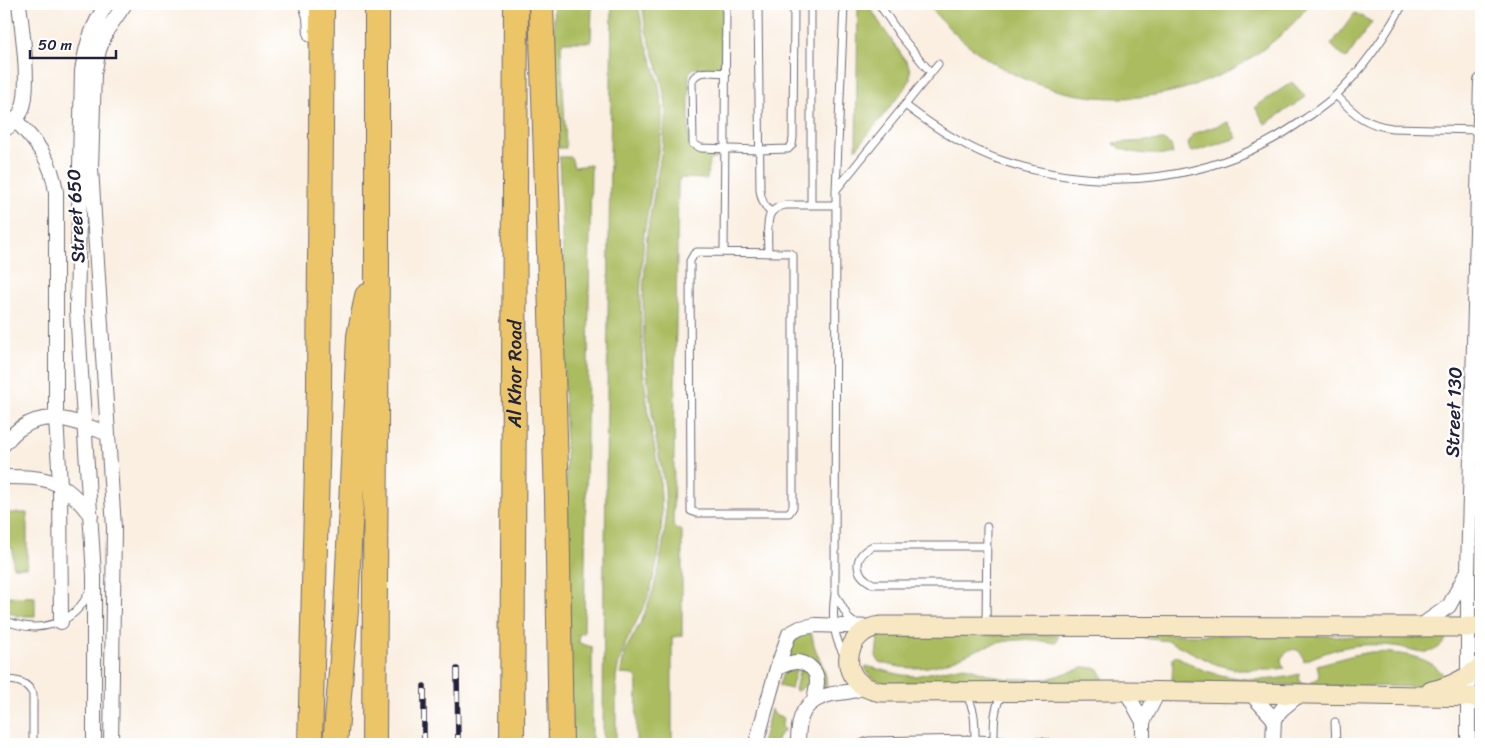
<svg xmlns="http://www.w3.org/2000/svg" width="1485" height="748" font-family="Sriracha,sans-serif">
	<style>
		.green { fill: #aabc5f; stroke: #666f4d }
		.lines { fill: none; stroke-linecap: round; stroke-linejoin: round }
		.lane-casing { stroke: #6e6a75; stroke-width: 9 }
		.street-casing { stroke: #6e6a75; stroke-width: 16 }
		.secondary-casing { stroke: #6e6a75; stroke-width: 21 }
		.highway-casing { stroke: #6e6a75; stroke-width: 26 }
		.lane { stroke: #fff; stroke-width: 7 }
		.street { stroke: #fff; stroke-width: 14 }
		.secondary { stroke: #f7e8c3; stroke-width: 19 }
		.highway { stroke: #ecc569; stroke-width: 24 }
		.tram { stroke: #22223b; stroke-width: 1 }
		.rail-casing { stroke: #22223b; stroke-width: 5.5 }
		.rail { stroke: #fff; stroke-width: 4; stroke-dasharray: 11; stroke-linecap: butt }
		.labels { text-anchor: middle; stroke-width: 4.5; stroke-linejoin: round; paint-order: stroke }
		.street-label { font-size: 19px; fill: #22223b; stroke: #fff }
	</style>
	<rect width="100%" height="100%" fill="#fff"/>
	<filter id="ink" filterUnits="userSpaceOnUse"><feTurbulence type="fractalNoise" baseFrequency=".02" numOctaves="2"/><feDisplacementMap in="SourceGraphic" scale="10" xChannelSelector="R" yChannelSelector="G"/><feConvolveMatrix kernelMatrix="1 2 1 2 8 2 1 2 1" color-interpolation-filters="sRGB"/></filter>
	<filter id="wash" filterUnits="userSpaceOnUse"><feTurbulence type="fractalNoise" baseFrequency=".0096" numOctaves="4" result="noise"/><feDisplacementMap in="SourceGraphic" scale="20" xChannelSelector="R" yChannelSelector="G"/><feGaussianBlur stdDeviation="1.12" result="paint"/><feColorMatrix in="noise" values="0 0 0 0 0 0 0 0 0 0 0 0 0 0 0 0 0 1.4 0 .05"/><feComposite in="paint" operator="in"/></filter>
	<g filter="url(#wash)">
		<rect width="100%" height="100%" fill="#faefe1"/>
		<path class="green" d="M553 4H592L591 42H563L561 45 566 148H558Z
			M612 4H638L644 36 658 80 662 106V130L644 233 640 297 643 370 649 417 660 478 662 519 659 553 651 588 646 602 626 643 619 662 616 677V744H603L604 555 605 554Z
			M642 4H723V68H693L689 73V146L695 151 717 152 718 158 710 160 707 179 680 178 678 182 673 525 675 528 682 531V636L672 637V744H636L637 678 634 675 620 674 626 649 642 620 653 591 660 564 666 521 665 488 654 428 648 383 644 341 643 296 647 234 664 137 666 105 660 74 646 31Z
			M858 4H868L883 28 908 64 910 70V80L906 87 856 149Z
			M928 4H1309C1298 20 1282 35 1266 47 1180 114 1057 116 971 47 955 34 939 20 928 4Z
			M1355 13 1372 22 1346 59 1331 45Z
			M1292 82 1306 97 1265 124 1255 107Z
			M1228 122 1237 138 1193 152 1190 151 1188 144 1193 134Z
			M1163 140 1171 145 1173 154C1157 155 1124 155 1113 143Z
			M559 157H571L574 167 591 165 584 633 579 634V643L592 647V744H572L564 376 566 340Z
			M4 513H27V567H13V548H4Z
			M4 596 35 597V616H18L4 610Z
			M811 633C813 637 813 643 815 648 820 663 829 673 826 689L823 690V679L787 658C791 642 794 637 811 633Z
			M1116 634 1443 637 1446 639C1443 645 1436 651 1428 652 1418 653 1405 647 1394 646 1357 642 1338 647 1304 661 1300 645 1289 647 1281 659L1282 665 1285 668 1271 670H1238L1215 664 1169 641 1141 638 1117 639 1114 638Z
			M881 635H1058V638L1056 642C1050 643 1043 641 1037 640 1026 639 1013 640 1002 642 986 645 972 652 958 658 929 670 909 671 879 662L876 656 878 638Z
			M1371 652C1392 652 1438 655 1445 680L1422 687 1172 683 1173 658 1176 656C1183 659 1189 664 1196 667 1228 680 1265 684 1299 674L1300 682 1309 684 1318 678 1319 673 1317 665 1354 655Z
			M866 666 902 675 915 676 964 666 996 677 1009 679H1047L1086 667 1099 669 1104 679H1097V682L883 683 871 677 865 669Z
			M797 667 791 689 779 686C783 672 783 672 797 667Z
			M800 668 805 670 813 681 797 691 795 690Z
			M771 709 776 716 783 718 782 725 784 731 779 735 776 743 768 741 762 744Z"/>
	</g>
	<g filter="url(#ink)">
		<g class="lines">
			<defs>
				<path id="lane" d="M758 4 760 190C761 200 764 206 771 213
					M811 4V205
					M844 4 836 191 835 594C832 614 833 638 845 656
					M879 4 900 35 931 73
					M726 73C714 73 697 68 692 81L693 144 701 148 759 150 788 149 792 145 793 138 794 4
					M1336 95C1354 114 1366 125 1392 128L1480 130
					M905 105C935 128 967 149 1003 161 1106 195 1218 182 1306 118 1316 111 1327 104 1336 95 1363 69 1385 37 1403 4
					M4 113 15 120
					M836 190 938 64
					M697 252 789 253 793 255V507L789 513H697L691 511 690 261 694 254Z
					M724 252 726 4
					M768 253C768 244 766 220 771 213 774 209 781 206 785 205H836
					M986 584H873C853 574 853 556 873 546H987
					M835 594 849 619 855 624
					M4 620C38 635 75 625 90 590
					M986 626 987 527
					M4 680C17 680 27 682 33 694V744
					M966 694C975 710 975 720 975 739
					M1335 722 1336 744
					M994 739C994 722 994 709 1002 693
					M861 744 868 741 975 739 1042 742 1051 744"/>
				<path id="street" d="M306 4 310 17 311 35
					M15 120C37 142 52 161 56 192V418L60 484 61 622
					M4 130C12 125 18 118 22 110 31 87 22 29 19 4
					M4 444C9 439 14 432 21 428 49 408 80 423 108 434
					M4 477C48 477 64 479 91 516
					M1419 627 1449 606 1466 574
					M777 668C789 663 799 658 810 667 814 670 817 675 817 681 817 687 815 694 814 700
					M1126 691 1143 722
					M1250 693 1274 719
					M94 744V575L77 310 82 71C86 46 92 25 107 4
					M111 744 114 528 91 168 94 74 99 50 107 30 125 4
					M756 744 777 668 789 634 800 628 816 625 872 627
					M798 744C798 717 802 701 832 694 843 692 852 693 863 687
					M1143 744V722L1158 692
					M1273 744 1274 719 1282 709 1300 694
					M1468 744V571L1481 81"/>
				<path id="secondary" d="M1481 627 881 626C843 629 833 685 881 692L1126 691 1481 697
					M1431 691C1451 687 1465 679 1481 667"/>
				<g id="highway">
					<path d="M541 4 557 498 561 744"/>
					<path d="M310 744 319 387 322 4"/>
					<path d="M335 744 346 610 359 336 367 296"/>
					<path d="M374 744 377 266V4"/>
					<path id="s1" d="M512 744 516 4"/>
				</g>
			</defs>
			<use href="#lane" class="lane-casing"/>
			<use href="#street" class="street-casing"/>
			<use href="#secondary" class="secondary-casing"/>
			<use href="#highway" class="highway-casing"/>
			<use href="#lane" class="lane"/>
			<use href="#street" class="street"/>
			<use href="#secondary" class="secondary"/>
			<use href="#highway" class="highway"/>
			<path class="tram" d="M1481 462V613"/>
			<defs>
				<path id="rail" d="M457 669 458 744
					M424 744V686"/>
			</defs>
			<use href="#rail" class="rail-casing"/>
			<use href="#rail" class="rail"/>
		</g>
	</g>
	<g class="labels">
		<g class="street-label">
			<text transform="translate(75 216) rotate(-93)" y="7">Street 650</text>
			<text dy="7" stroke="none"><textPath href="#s1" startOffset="370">Al Khor Road</textPath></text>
			<text transform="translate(1453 412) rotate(-88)" y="7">Street 130</text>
		</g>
	</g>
	<rect width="1485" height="748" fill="none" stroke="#fff" stroke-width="20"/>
	<path d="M30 50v8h86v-8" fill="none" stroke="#22223b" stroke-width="2.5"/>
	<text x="38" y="50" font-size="15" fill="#22223b" stroke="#ffffff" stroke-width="4" paint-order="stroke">50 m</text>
</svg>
